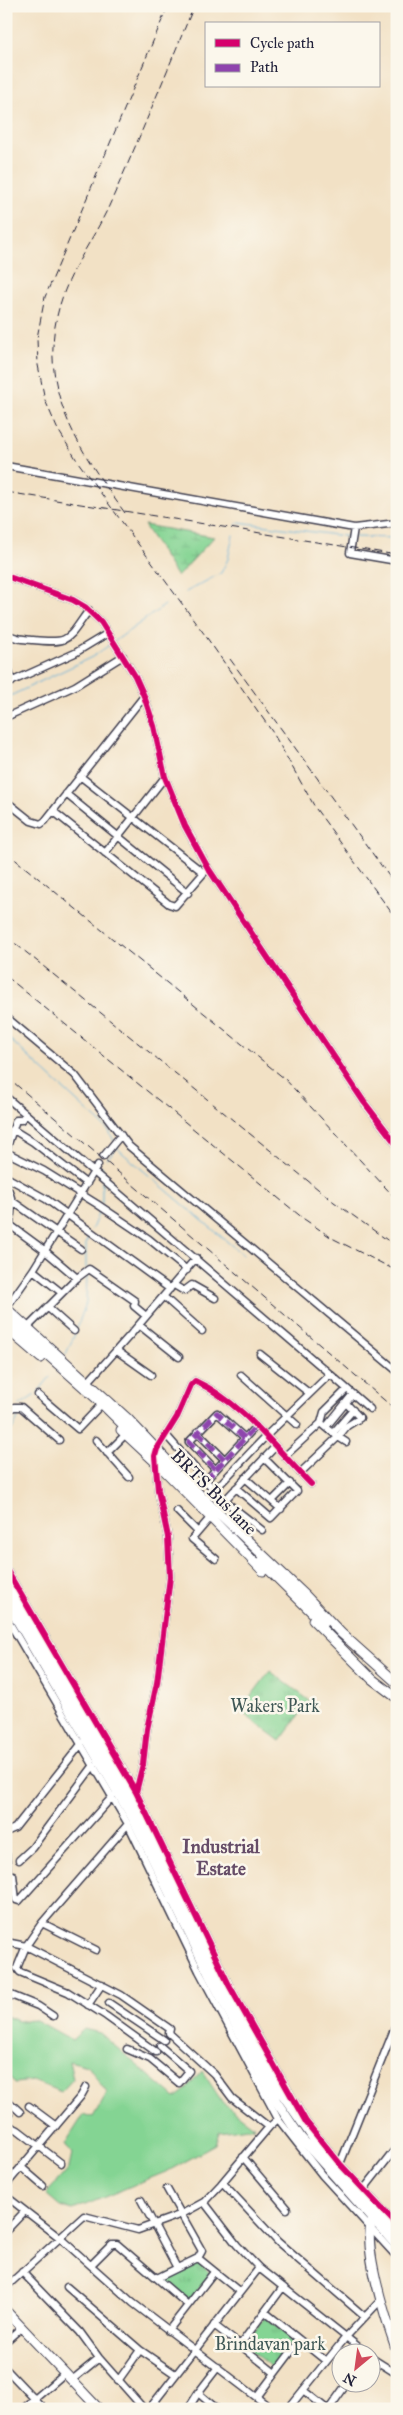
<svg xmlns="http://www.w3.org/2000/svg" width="403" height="2415" font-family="'IM FELL Great Primer',serif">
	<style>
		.green { fill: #84d493; stroke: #537b67 }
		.wetland { fill: url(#wetland-marsh); stroke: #537b67 }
		.park { fill: url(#park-tufts); stroke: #537b67 }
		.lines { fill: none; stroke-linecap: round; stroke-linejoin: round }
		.stream { stroke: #5eafd9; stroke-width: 1 }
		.minor-casing { stroke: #413f50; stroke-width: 9 }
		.major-casing { stroke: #413f50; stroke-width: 11 }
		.minor { stroke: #fff; stroke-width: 6 }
		.major { stroke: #fff; stroke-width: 9 }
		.rail { stroke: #22223b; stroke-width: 1; stroke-dasharray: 8 4; stroke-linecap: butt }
		.quiet { stroke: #8e44ad; stroke-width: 5; stroke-dasharray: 10 5; stroke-linecap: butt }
		.cycleway-casing { stroke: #fbf7ec; stroke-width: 9 }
		.cycleway { stroke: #d6006c; stroke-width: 6 }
		.labels { text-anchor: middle; stroke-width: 5; stroke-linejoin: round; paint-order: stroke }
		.street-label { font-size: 18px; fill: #22223b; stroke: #fbf7ec }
		.park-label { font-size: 18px; fill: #3f5755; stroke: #fbf7ec }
		.neighbourhood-label { font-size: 19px; font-weight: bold; fill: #664d68; stroke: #fbf7ec }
	</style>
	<defs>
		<pattern id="wetland-marsh" width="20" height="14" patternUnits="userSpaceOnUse" patternTransform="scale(1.25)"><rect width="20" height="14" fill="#84d493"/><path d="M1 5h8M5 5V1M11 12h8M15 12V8" fill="none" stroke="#72b680"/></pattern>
		<pattern id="park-tufts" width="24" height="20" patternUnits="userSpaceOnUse" patternTransform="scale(1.25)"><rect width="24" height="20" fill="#84d493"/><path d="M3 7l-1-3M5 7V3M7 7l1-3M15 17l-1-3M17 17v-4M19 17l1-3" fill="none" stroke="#72b680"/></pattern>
	</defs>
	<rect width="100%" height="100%" fill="#fbf7ec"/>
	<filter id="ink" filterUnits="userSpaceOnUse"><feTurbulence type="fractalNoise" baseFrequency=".02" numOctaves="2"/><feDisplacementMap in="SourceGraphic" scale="10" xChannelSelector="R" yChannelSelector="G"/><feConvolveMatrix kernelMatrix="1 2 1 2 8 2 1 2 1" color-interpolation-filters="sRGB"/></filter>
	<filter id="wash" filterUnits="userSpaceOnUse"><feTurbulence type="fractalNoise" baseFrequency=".0096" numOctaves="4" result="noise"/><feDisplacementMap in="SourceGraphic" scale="20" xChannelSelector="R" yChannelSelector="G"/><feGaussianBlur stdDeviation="1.12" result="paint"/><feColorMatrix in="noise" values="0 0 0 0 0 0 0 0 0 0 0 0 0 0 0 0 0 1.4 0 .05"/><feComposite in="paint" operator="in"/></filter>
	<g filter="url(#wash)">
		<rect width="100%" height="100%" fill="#f2e1c5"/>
		<path class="green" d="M6 2016 17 2021 36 2020 72 2040 84 2029 100 2033 175 2098 187 2089 202 2071 223 2103 255 2127 219 2132 215 2145 168 2171 73 2210 60 2206 46 2194 69 2168 72 2154 65 2144 84 2114 93 2117 107 2093 88 2066 69 2061 73 2079 61 2092 33 2081 15 2083 6 2071Z"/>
		<path class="wetland" d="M144 525 214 537 177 577Z"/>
		<path class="park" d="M270 1671 310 1701 280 1741 240 1711Z
			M197 2260 211 2274 188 2303 160 2279Z
			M265 2317 298 2342 275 2370 243 2345Z"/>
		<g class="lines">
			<path class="stream" d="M236 525 239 522 350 537
				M354 537 397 538
				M186 592 221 573 228 559 233 535
				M115 641 165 605
				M6 698 94 656 112 643
				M6 1036 109 1131 114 1141
				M116 1144 119 1150 243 1255
				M107 1159 117 1147
				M101 1176 102 1166
				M102 1203V1182
				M92 1229 100 1209
				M86 1268V1244L89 1235
				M76 1331 86 1303 87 1274
				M66 1354 75 1334
				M38 1392 50 1377
				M20 1405 35 1395
				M6 1485 10 1468 7 1452 9 1434 17 1421 19 1409"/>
		</g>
	</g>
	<g filter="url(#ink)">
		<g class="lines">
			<defs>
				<path id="minor" d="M6 466 354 528 350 553 397 561
					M354 528 397 523
					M6 576 73 600 85 607 101 622 135 676 144 696 154 726 165 777 185 826 208 868 364 1102 397 1145
					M6 633C14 639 23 639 33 640 71 644 67 640 89 610
					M6 660 12 682
					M6 684 75 653 108 633
					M6 717 75 686 123 656
					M80 776 204 873
					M66 794 188 893
					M6 801 31 821 41 824 45 821 144 696
					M53 811 169 904 175 906 208 868
					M105 853 165 777
					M6 1017 75 1075 129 1146 397 1371
					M6 1097 330 1374
					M12 1129 33 1142 87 1184
					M6 1150 16 1120H21L26 1114
					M6 1152 44 1171 97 1204 149 1239 187 1270
					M103 1157 121 1135
					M6 1177 46 1199 170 1289
					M9 1191 12 1201 81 1249
					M12 1201 10 1225 44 1250 77 1278
					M33 1270 62 1293
					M174 1285 184 1291 192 1285 215 1298
					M164 1297 202 1331
					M47 1307 74 1331
					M6 1308 33 1270 98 1165
					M139 1325 179 1357
					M27 1328 77 1278 89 1269 135 1301 134 1306 146 1316
					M117 1351 151 1375
					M260 1354 309 1393
					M241 1375 297 1425
					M88 1382 131 1334 196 1258
					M38 1395 78 1429 98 1408
					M346 1403 360 1418 347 1426 338 1437 346 1442
					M6 1411 14 1407H21L59 1440
					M326 1427 353 1394
					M197 1432 224 1459
					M333 1433 353 1410
					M166 1435 221 1498 262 1530
					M96 1440 129 1477
					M107 1453 125 1435
					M285 1456 321 1423 324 1412 347 1389
					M215 1469 189 1442 217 1413 245 1438
					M300 1473 338 1437 321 1423
					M245 1478 281 1509
					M206 1480 256 1426
					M236 1488 271 1518 297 1491 264 1458
					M205 1500 266 1436 330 1374 370 1409
					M225 1500 275 1447
					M272 1501 290 1483
					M177 1511 198 1532
					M210 1518 192 1539 216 1559
					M6 1569 136 1792 229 1985 306 2122 340 2164 397 2225
					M6 1617 128 1824 199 1971 278 2119 322 2175 397 2257
					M136 1792 143 1764 147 1729 157 1683 170 1577 168 1537 158 1490 155 1456 157 1449 177 1417 191 1385 195 1381C243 1403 275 1448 311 1484
					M6 1832 15 1828 82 1743
					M6 1854 10 1895 6 1898
					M19 1860 32 1848 94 1765
					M13 1875 16 1900 19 1901 113 1796
					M42 1923 96 1950
					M6 1942 26 1946 42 1923 128 1824
					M6 1993 38 2006 53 2016
					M109 2003 164 2040
					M88 2005 102 1984
					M127 2049 150 2059 179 2083 189 2071 160 2046
					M156 2052 106 2016 68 1992 20 1972 17 1968 26 1946 121 1995 170 2029 169 2033 214 2074 232 2098 269 2127
					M6 2099 20 2112
					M29 2106 56 2126
					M6 2113 9 2115
					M6 2124 18 2130 61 2163
					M243 2157 287 2209
					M340 2164 397 2022
					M21 2167 43 2186
					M223 2183 278 2242 365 2317
					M6 2185 81 2096 86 2087
					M167 2189 202 2251 198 2258
					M364 2189 397 2147
					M6 2196 60 2238 133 2303 272 2409
					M141 2200 177 2268
					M204 2202 237 2245 259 2268 365 2352
					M6 2231 25 2211
					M91 2265 112 2244H117L188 2305
					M22 2272 80 2332 99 2358 144 2409
					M157 2278 198 2258 240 2292
					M6 2287 84 2216 138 2230 182 2214 204 2202 221 2184 269 2127 278 2119
					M67 2287 140 2350 175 2374
					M265 2312 326 2361
					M214 2325 240 2345
					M168 2331 214 2272
					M6 2341 22 2327
					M370 2357 397 2374
					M6 2369 44 2409
					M275 2373 240 2345 283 2287
					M72 2380 99 2358
					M118 2381 140 2350
					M303 2390 327 2409
					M257 2397 300 2340
					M23 2409 65 2373
					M149 2409 259 2268
					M188 2409 198 2393
					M217 2409 198 2393 218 2367
					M288 2409 346 2337 379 2302
					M329 2409 348 2382"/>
				<path id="major" d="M6 1308 127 1418 205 1500 306 1596 341 1633 397 1683
					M6 1318 97 1399 165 1466
					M6 1328 41 1358
					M121 1430 164 1470 263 1571
					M261 1562 323 1623
					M6 1585 136 1806 213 1965 283 2095 320 2148 397 2233
					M6 1601 134 1820 211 1978 276 2101 301 2138 397 2246
					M313 1620 372 1679 397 1698
					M375 2217C357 2234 389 2328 397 2351
					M6 2311 99 2409"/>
			</defs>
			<use href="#minor" class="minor-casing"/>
			<use href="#major" class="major-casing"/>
			<use href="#minor" class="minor"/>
			<use href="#major" class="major"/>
			<path class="rail" d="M168 6 45 297 37 338 38 365 45 400 57 428 78 462 205 635 273 733 316 809 397 920
				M6 492 397 555
				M125 513C74 443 31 379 65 290 77 260 96 234 109 206 139 140 166 73 194 6
				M230 659 397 887
				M6 852 285 1079 397 1200
				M6 936 334 1202 397 1247
				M6 976 304 1219 332 1238 397 1271
				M6 1076 397 1411"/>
			<path class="quiet" d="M197 1432 224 1459
				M215 1469 189 1442 217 1413 245 1438
				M206 1480 256 1426"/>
			<defs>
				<path id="cycleway" d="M6 576 73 600 85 607 101 622 135 676 144 696 154 726 165 777 185 826 208 868 364 1102 397 1145
					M6 1569 136 1792 229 1985 306 2122 340 2164 397 2225
					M136 1792 143 1764 147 1729 157 1683 170 1577 168 1537 158 1490 155 1456 157 1449 177 1417 191 1385 195 1381C243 1403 275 1448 311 1484"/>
			</defs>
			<use href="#cycleway" class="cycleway-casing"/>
			<use href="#cycleway" class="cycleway"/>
		</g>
	</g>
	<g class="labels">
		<g class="street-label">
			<text transform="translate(214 1492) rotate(45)" y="6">BRTS Bus lane</text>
		</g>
		<g class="park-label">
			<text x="275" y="1712">Wakers Park</text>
			<text x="270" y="2350">Brindavan park</text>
		</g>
		<g class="neighbourhood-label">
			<text x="221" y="1853">Industrial<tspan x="221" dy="22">Estate</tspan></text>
		</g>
	</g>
	<rect width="403" height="2415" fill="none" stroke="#fbf7ec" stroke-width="25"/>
	<rect x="205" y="22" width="175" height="65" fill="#fbf7ec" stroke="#a4a2a5"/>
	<rect x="215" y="39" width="25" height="8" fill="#d6006c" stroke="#a4a2a5"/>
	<text x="250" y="48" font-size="15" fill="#22223b">Cycle path</text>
	<rect x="215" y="64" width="25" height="8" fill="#8e44ad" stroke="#a4a2a5"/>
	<text x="250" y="72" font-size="15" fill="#22223b">Path</text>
	<g transform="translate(356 2368) rotate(209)"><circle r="24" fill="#fbf7ec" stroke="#a4a2a5"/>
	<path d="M0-4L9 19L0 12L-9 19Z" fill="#d1495b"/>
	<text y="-8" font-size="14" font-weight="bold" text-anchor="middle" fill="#22223b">N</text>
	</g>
</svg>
